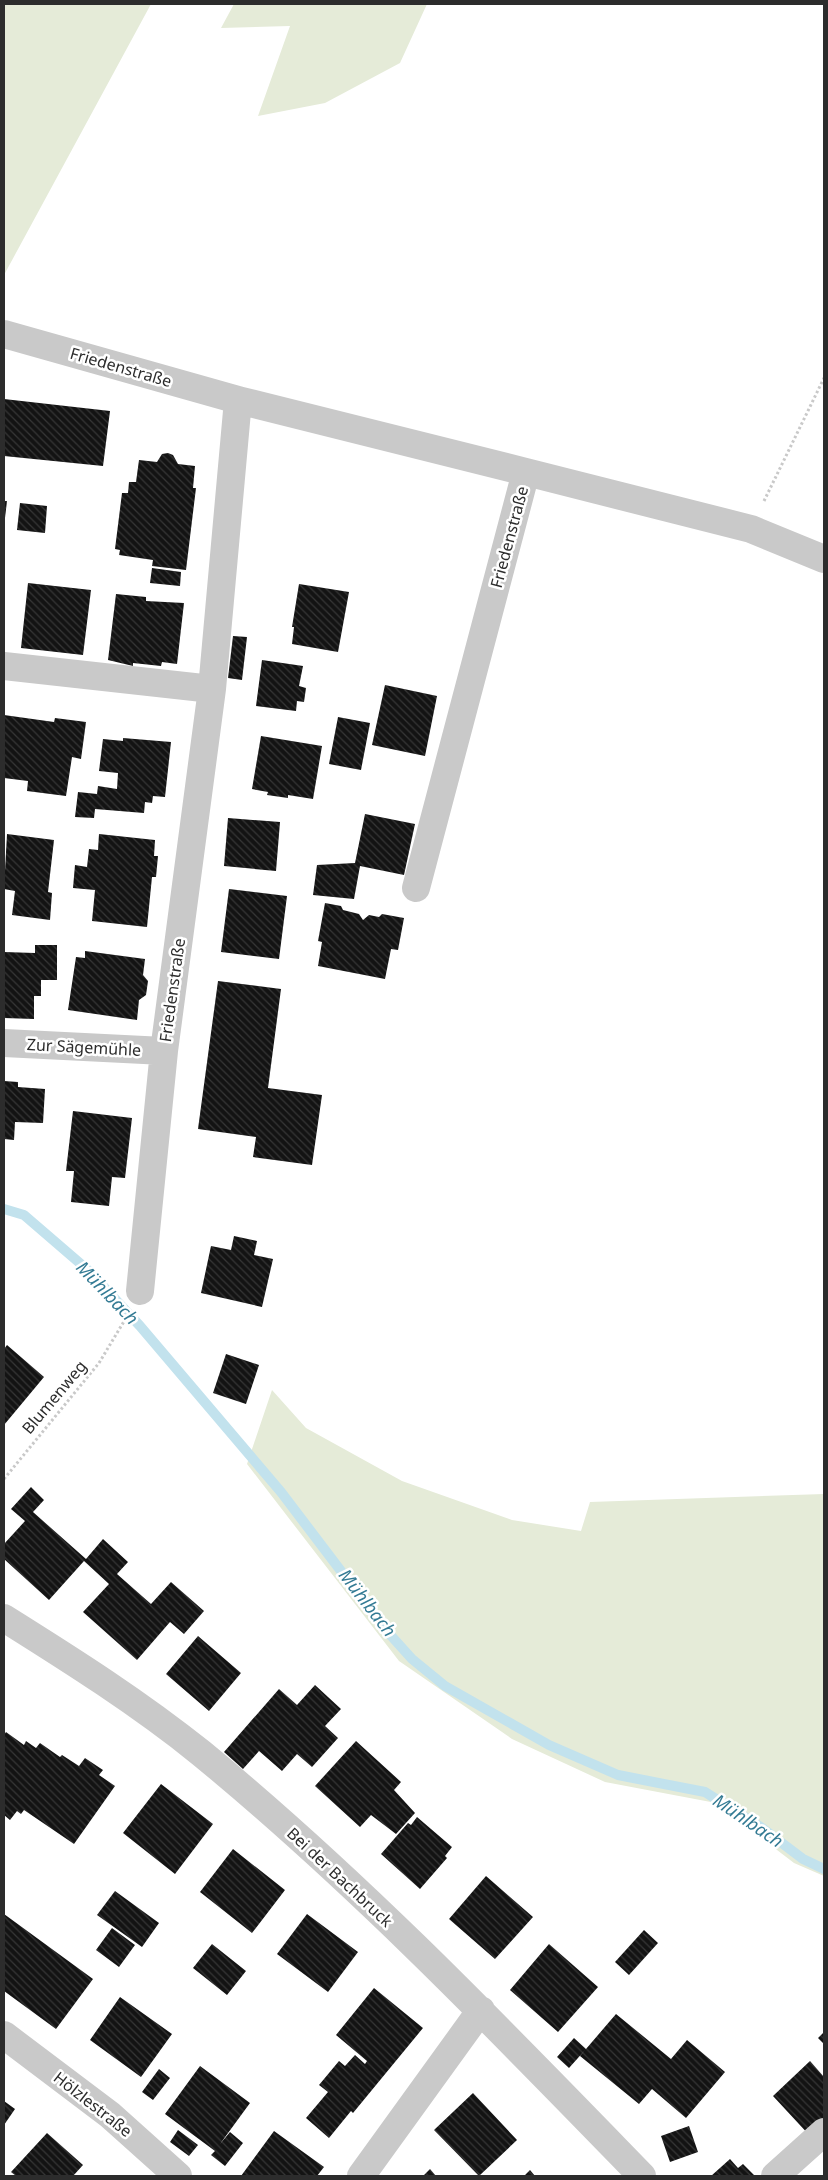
<svg xmlns="http://www.w3.org/2000/svg" width="828" height="2180" font-family="'Noto Sans',sans-serif">
	<style>
		.green { fill: #e5ebd8 }
		.lines { fill: none; stroke-linecap: round; stroke-linejoin: round }
		.stream { stroke: #c2e2ed; stroke-width: 10 }
		.building { fill: url(#building-back-hatch) }
		.path { stroke: #c9c9c9; stroke-width: 3; stroke-dasharray: 2.5 2.5; stroke-linecap: butt }
		.minor { stroke: #c9c9c9; stroke-width: 28 }
		.labels { text-anchor: middle; stroke-width: 5; stroke-linejoin: round; paint-order: stroke }
		.street-label { font-size: 16px; fill: #2c2c2c; stroke: #fff }
		.water-label { font-size: 18px; font-style: italic; fill: #347b94; stroke: #fff }
	</style>
	<defs>
		<pattern id="building-back-hatch" width="6" height="6" patternUnits="userSpaceOnUse" patternTransform="scale(1.25)"><rect width="6" height="6" fill="#131313"/><path d="M-1 5l2 2M0 0l6 6M5-1l2 2" fill="none" stroke="#363636"/></pattern>
	</defs>
	<rect width="100%" height="100%" fill="#fff"/>
	<path class="green" d="M4 4H151L4 275Z
		M234 4H427L400 63 325 103 258 116 290 26 221 28Z
		M272 1390 306 1428 402 1481 512 1520 581 1531 590 1502 824 1494V1876L794 1863 716 1803 605 1782 512 1739 399 1661 247 1464Z"/>
	<g class="lines">
		<path class="stream" d="M4 1209 24 1215 89 1271 140 1326 281 1492 385 1629 412 1659 445 1686 549 1745 618 1775 705 1792 762 1828 803 1859 824 1869"/>
	</g>
	<path class="building" d="M4 399 110 411 103 466 4 456Z
		M168 453 173 455 178 464 195 466 193 488H196L186 570 152 566 153 560 119 555 120 550 115 549 122 493H128L129 482H136L139 460 157 462 162 454Z
		M4 501H7L5 518H4Z
		M20 503 47 506 45 533 17 530Z
		M152 568 181 572 180 586 150 583Z
		M28 583 91 590 83 655 21 648Z
		M299 584 349 592 338 652 292 644 294 627H292Z
		M116 594 146 597V601L184 603 177 664 162 662 161 666 133 663V666L108 660Z
		M233 636 247 637 242 680 228 678Z
		M262 660 303 666 299 686 306 688 304 702 297 701 296 711 256 706Z
		M385 685 437 696 425 756 372 745Z
		M4 715 54 722 55 718 86 722 81 759 72 757 66 796 27 791 28 781 4 778Z
		M338 717 370 723 361 770 329 764Z
		M261 736 322 746 313 799 288 795V798L267 795 268 792 252 789Z
		M123 738 171 742 165 797 153 796 152 803 145 802 144 813 95 809 94 818 75 817 78 792 97 794 98 786 117 789 118 773 99 771 103 739 123 741Z
		M365 814 415 824 404 875 360 866 354 899 313 895 317 865 355 863Z
		M228 818 280 822 276 871 224 866Z
		M7 834 54 840 48 892 52 893 50 920 12 915 15 891 4 889Z
		M99 834 155 840 154 856H158L156 877H152L147 927 92 921 95 890 73 888 75 865 87 867 89 849 98 850Z
		M229 889 287 896 279 959 221 952Z
		M325 903 341 906 343 910 359 914 363 920 369 915 379 917 382 914 404 918 398 950 391 949 385 979 318 966 322 942 318 941Z
		M35 945H57V980H41V996H34V1019L4 1018V952L35 953Z
		M85 951 145 959 143 975 148 981 146 995 139 1000 137 1020 68 1010 76 957 85 958Z
		M218 981 281 989 268 1088 322 1095 312 1165 253 1157 256 1137 198 1129Z
		M4 1081 18 1082V1087L45 1089 43 1123 15 1122 14 1140 4 1139Z
		M73 1111 132 1118 125 1178 112 1177 109 1206 71 1202 74 1171H66Z
		M234 1236 257 1241 254 1255 273 1259 262 1307 201 1293 211 1246 231 1250Z
		M7 1345 44 1377 4 1425V1349Z
		M226 1354 259 1365 246 1404 213 1393Z
		M31 1487 44 1500 33 1512 86 1559 103 1539 128 1562 117 1574 151 1604 171 1582 204 1611 184 1634 170 1622 137 1660 83 1612 109 1584 84 1561 49 1600 4 1559V1544L25 1521 11 1509Z
		M198 1636 241 1673 209 1711 166 1674Z
		M315 1685 341 1709 325 1726 338 1738 312 1767 297 1754 282 1771 259 1751 243 1769 224 1752 279 1689 297 1705Z
		M6 1732 24 1745 26 1741 36 1748 40 1743 60 1757 62 1755 79 1766 85 1758 103 1770 99 1775 115 1786 74 1844 24 1810 21 1814 17 1811 10 1820 4 1815V1735Z
		M356 1741 401 1782 394 1790 415 1813 396 1834 371 1815 360 1827 315 1786Z
		M161 1784 213 1824 175 1874 123 1833Z
		M417 1817 452 1847 445 1856 447 1858 420 1889 381 1854 408 1823 411 1825Z
		M233 1849 285 1890 252 1933 200 1892Z
		M486 1876 533 1917 495 1959 449 1919Z
		M115 1891 159 1923 142 1947 97 1915Z
		M4 1914 93 1979 56 2029 4 1991Z
		M307 1914 358 1952 328 1992 277 1954Z
		M112 1928 135 1945 119 1967 96 1950Z
		M644 1930 658 1943 629 1975 615 1962Z
		M212 1944 246 1971 227 1995 193 1968Z
		M549 1944 598 1987 558 2032 510 1990Z
		M374 1988 423 2028 353 2113 351 2111 329 2138 306 2118 328 2092 319 2085 339 2061 345 2066 355 2055 365 2064 367 2061 336 2035Z
		M120 1997 172 2034 141 2077 90 2040Z
		M616 2014 671 2059 687 2040 725 2072 686 2118 652 2089 639 2104 580 2056Z
		M824 2032V2044L818 2038Z
		M574 2038 586 2049 569 2068 557 2057Z
		M810 2061 824 2077V2125L811 2137 773 2096Z
		M200 2066 250 2103 220 2144 230 2132 243 2143 225 2166 211 2155 215 2151 165 2114Z
		M159 2069 170 2078 153 2100 142 2092Z
		M473 2093 517 2140 479 2176 434 2130Z
		M4 2101 15 2109 4 2125Z
		M689 2126 698 2152 670 2162 661 2136Z
		M178 2130 198 2145 189 2156 170 2142Z
		M274 2131 324 2167 317 2176H241Z
		M47 2133 83 2165 73 2176H16L11 2172Z
		M730 2159 738 2168 743 2164 755 2176H711Z
		M430 2169 436 2176H423Z
		M530 2170 535 2176H524Z"/>
	<g class="lines">
		<path class="path" d="M764 501 824 378
			M4 1479 99 1363 126 1318"/>
		<path class="minor" d="M4 334 238 400 526 472 416 888
			M526 472 751 529 824 559
			M4 666 212 689
			M4 1043 164 1051
			M140 1291 164 1051 212 689 238 400
			M4 1618C71 1660 139 1703 201 1753 358 1882 500 2030 642 2176
			M4 2035 110 2115 178 2176
			M361 2176 481 2010
			M775 2176 824 2132"/>
	</g>
	<g class="labels">
		<g class="street-label">
			<text transform="translate(121 367) rotate(16)" y="6">Friedenstraße</text>
			<text transform="translate(509 537) rotate(-75)" y="6">Friedenstraße</text>
			<text transform="translate(172 990) rotate(-82)" y="6">Friedenstraße</text>
			<text transform="translate(84 1047) rotate(3)" y="6">Zur Sägemühle</text>
			<text transform="translate(54 1397) rotate(-50)" y="6">Blumenweg</text>
			<text transform="translate(340 1877) rotate(43)" y="6">Bei der Bachbruck</text>
			<text transform="translate(93 2104) rotate(38)" y="6">Hölzlestraße</text>
		</g>
		<g class="water-label">
			<text transform="translate(107 1293) rotate(46)" y="6">Mühlbach</text>
			<text transform="translate(367 1603) rotate(52)" y="6">Mühlbach</text>
			<text transform="translate(748 1821) rotate(34)" y="6">Mühlbach</text>
		</g>
	</g>
	<rect width="828" height="2180" fill="none" stroke="#2c2c2c" stroke-width="10"/>
</svg>
